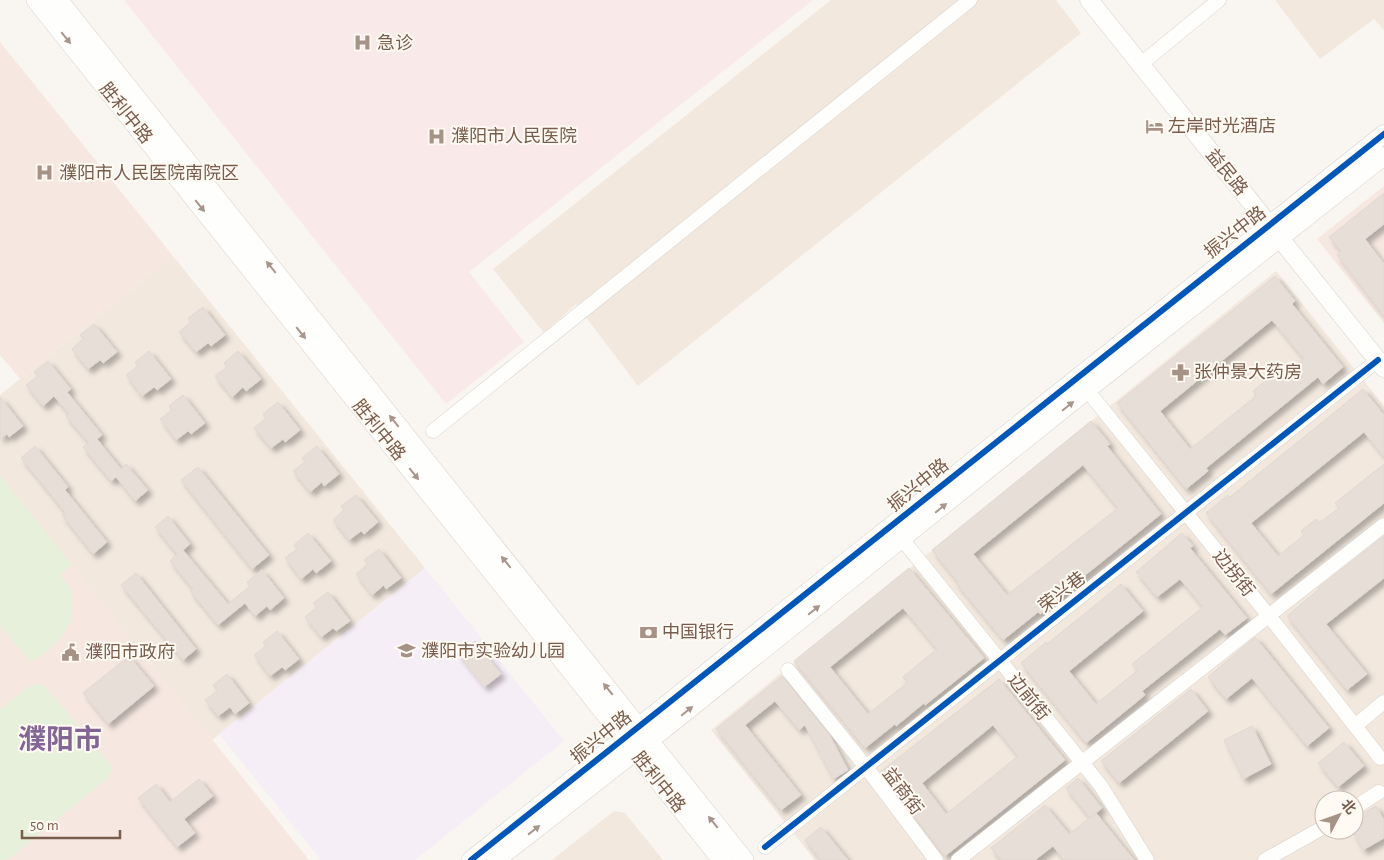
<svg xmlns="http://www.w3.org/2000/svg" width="1384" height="860" font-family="'Alegreya Sans','Noto Sans SC',sans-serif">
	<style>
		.residential { fill: #f2e8de; fill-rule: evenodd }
		.commercial { fill: #f6e8e1 }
		.education { fill: #f6eef6 }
		.medical { fill: #fae9e9 }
		.green { fill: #e7f0db }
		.building { fill: #e6ded7; stroke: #e2d8d2; fill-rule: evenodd; filter: url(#shadow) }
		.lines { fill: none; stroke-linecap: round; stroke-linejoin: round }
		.minor-casing { stroke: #d7d1cb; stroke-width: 15 }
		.tertiary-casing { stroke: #d7d1cb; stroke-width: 19 }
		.secondary-casing { stroke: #d9d2cb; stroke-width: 20 }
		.minor { stroke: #fefefd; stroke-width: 14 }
		.tertiary { stroke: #fefefd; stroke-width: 18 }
		.secondary { stroke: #fefefd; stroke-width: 19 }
		.cycleway-casing { stroke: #fffaf3; stroke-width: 9 }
		.cycleway { stroke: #0057b8; stroke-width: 6 }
		.oneway { fill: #a8958b }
		.labels { text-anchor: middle; stroke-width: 4; stroke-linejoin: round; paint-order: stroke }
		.poi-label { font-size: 18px; fill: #7a5c4d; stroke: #fffaf3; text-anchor: start }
		.street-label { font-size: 18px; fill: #7a5c4d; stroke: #fffaf3 }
		.town-label { font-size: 28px; font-weight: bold; fill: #846695; stroke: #fffaf3 }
	</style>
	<defs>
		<filter id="shadow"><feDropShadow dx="4.5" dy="4.5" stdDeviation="2.5" flood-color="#0004"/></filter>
	</defs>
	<rect width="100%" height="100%" fill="#f9f5f0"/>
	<path class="residential" d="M831 0H1056L1081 33 638 386 576 304 544 333 493 269Z
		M1275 0H1384V30L1374 19 1320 59Z
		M173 256 425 568 212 740 0 476V395Z
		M1276 271 1384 406V860H815L711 730ZM1324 800H1354V830H1324Z
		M614 811 625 813 663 860H552Z"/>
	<path class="commercial" d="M0 42 173 256 20 379 0 355Z
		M1384 186V323L1317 239Z
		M0 476 72 565 309 860H0Z"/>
	<path class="education" d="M425 568 564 741 415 860H321L219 734Z"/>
	<path class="medical" d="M124 0H813L469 272 524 342 446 404Z"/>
	<path class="green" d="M0 476 72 565 60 575 72 590C71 600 72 612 69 622 66 636 43 657 30 662L0 625Z
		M36 684 46 687 112 767 109 777 11 857 5 860H0V710L27 688Z"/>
	<path class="building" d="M1384 193V224L1365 239 1384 264V316L1337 255 1341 251 1329 237Z
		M1275 276 1295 301 1292 304 1343 367 1323 384 1318 377 1206 468 1208 471 1186 489 1117 403ZM1272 320 1304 359 1277 380 1272 375 1253 391 1256 396 1190 449 1160 411Z
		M203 307 225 335 211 346 208 343 196 352 179 332 191 322 188 318Z
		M94 324 117 352 103 363 100 360 88 369 72 349 83 339 80 335Z
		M149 351 171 379 157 390 154 387 142 396 126 375 138 366 135 362Z
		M238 351 261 379 246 391 243 387 232 397 215 376 227 367 224 363Z
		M48 361 71 389 67 392 102 435 97 439 121 469 126 464 148 490 135 501 116 477 111 481 83 447 89 443 66 416 69 414 54 396 43 406 26 385 38 376 34 372Z
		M1363 389 1384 415V457L1364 432 1251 523 1278 556 1304 535 1301 531 1316 519 1319 523 1339 508 1335 503 1384 464V503L1271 594 1206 513 1228 495 1230 497Z
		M183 395 205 423 191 434 188 431 176 440 160 419 172 410 169 406Z
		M0 397 23 426 9 437 7 434 0 439Z
		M278 402 300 430 285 442 283 439 271 448 254 428 266 418 263 414Z
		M1091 421 1110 444 1107 446 1161 514 1073 585 1075 586 1040 614 1038 612 1003 640 956 583 958 582 932 550ZM1083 465 1118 508 1007 595 973 554Z
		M35 446 68 487 65 490 107 542 93 554 62 515 65 512 21 458Z
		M317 446 339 474 324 486 322 482 310 492 293 471 305 462 302 458Z
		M198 467 269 555 252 569 181 480Z
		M356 495 378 522 364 534 361 531 349 540 333 520 344 510 341 506Z
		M168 516 190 544 183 550 228 604 250 586 247 582 262 570 284 598 270 610 267 606 255 616 245 603 218 625 190 591 193 589 170 561 177 554 155 527Z
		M308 533 331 561 316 573 313 569 301 579 285 558 297 549 294 545Z
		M1182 533 1193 546 1190 548 1247 618 1225 635 1220 629 1142 691 1145 695 1086 743 1021 663 1046 642 1047 644 1121 584 1143 611 1069 671 1096 704 1137 671 1132 664 1203 607 1180 579 1157 597 1136 572Z
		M1384 536V578L1326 624 1367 674 1347 690 1287 616 1319 589 1318 588Z
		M379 549 401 578 386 589 384 585 372 595 356 574 368 564 364 560Z
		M909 568 984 658 925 705 924 703 896 726 895 724 865 748 794 661ZM903 608 937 649 903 677 907 683 868 714 830 667Z
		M136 573 196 649 183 660 121 585Z
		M328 592 350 621 336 631 333 628 321 637 305 617 317 607 313 603Z
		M277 631 299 659 285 670 282 667 270 676 254 655 266 646 263 642Z
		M1255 637 1329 728 1307 746 1252 678 1226 699 1208 677Z
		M475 641 501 674 484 687 458 654Z
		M129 656 154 686 108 724 83 693Z
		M227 674 249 703 235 714 230 707 218 716 205 700 217 691 213 685Z
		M782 676 829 734 848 770 833 779 805 725 799 730 775 701 745 725 801 795 781 810 716 729Z
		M999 679 1065 760 945 856 880 772ZM993 725 1018 756 946 814 922 783Z
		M1191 689 1208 711 1119 783 1101 761Z
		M1252 726 1271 764 1243 779 1224 740Z
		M1344 742 1364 766 1338 787 1318 763Z
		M1078 778 1102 808 1090 818 1066 788Z
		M199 779 213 796 184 819 195 833 177 847 138 798 156 784 170 802Z
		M1045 805 1069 834 1096 813 1134 860H1064L1053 846 1035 860H1001L991 848Z
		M1376 806 1384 820V838L1363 850 1354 834V818Z
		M821 827 848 860H821L805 840Z"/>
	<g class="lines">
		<defs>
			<path id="minor" d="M1141 64 1219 0
				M1087 390 1281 631 1380 758
				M433 431 970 0
				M902 539 1101 786 1147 860
				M788 670 866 767 936 860
				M1355 726 1384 702
				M1354 808 1379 792
				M765 847 1378 360
				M958 860 1384 525
				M1265 860 1324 827"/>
			<path id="tertiary" d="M1089 0 1384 368
				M471 860 1384 134
				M496 860 668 726 1087 390 1384 156"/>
			<path id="secondary" d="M36 0 722 860
				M58 0 744 860"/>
		</defs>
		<use href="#minor" class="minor-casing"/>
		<use href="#tertiary" class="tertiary-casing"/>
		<use href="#secondary" class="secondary-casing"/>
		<use href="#minor" class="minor"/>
		<use href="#tertiary" class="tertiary"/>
		<use href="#secondary" class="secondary"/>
		<defs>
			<path id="cycleway" d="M765 847 1378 360
				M471 860 1384 134"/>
		</defs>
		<use href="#cycleway" class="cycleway-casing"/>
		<use href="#cycleway" class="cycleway"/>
	</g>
	<defs><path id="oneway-solid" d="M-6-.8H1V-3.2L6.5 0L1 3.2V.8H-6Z" transform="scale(1.25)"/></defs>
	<g class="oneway">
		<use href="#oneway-solid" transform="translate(66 38) rotate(51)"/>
		<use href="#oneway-solid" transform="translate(200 206) rotate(51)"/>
		<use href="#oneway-solid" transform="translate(271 267) rotate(-129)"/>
		<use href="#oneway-solid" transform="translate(301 333) rotate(51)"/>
		<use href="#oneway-solid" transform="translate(1068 406) rotate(-39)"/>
		<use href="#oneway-solid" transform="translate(394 421) rotate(-129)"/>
		<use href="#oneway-solid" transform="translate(414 474) rotate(51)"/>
		<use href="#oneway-solid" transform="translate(941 508) rotate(-39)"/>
		<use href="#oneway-solid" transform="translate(506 562) rotate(-129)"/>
		<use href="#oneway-solid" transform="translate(814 610) rotate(-39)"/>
		<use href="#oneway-solid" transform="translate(608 689) rotate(-129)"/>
		<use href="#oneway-solid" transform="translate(687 711) rotate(-39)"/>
		<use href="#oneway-solid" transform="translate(713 822) rotate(-129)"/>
		<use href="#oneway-solid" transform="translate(534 830) rotate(-38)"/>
	</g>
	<defs>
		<symbol id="hospital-bare" viewBox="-9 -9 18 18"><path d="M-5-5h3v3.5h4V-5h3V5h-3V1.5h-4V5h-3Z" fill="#a69286" stroke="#fffaf3" stroke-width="2.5" paint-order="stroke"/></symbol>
		<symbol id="hotel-bare" viewBox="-9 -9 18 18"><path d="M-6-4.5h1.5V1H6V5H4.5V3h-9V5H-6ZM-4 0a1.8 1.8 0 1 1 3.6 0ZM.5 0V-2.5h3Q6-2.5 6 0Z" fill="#a69286" stroke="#fffaf3" stroke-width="2.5" paint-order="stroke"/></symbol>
		<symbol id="pharmacy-bare" viewBox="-9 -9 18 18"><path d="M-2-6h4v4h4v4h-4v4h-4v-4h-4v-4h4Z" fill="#a69286" stroke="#fffaf3" stroke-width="2.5" paint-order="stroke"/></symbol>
		<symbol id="bank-bare" viewBox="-9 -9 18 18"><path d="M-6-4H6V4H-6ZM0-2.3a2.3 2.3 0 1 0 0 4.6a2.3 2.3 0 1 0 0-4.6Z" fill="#a69286" stroke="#fffaf3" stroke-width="2.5" paint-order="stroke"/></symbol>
		<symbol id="school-bare" viewBox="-9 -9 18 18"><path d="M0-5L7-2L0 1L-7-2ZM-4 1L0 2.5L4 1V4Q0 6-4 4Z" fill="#a69286" stroke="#fffaf3" stroke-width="2.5" paint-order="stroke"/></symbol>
		<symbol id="civic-bare" viewBox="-9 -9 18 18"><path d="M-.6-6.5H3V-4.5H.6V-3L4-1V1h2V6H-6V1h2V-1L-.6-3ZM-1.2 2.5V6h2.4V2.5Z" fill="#a69286" stroke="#fffaf3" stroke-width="2.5" paint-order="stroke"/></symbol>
	</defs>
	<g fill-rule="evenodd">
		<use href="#hospital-bare" x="350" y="30" width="25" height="25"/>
		<use href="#hotel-bare" x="1142" y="114" width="25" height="25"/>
		<use href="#hospital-bare" x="424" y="124" width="25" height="25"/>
		<use href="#hospital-bare" x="32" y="160" width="25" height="25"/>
		<use href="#pharmacy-bare" x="1168" y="360" width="25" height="25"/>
		<use href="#bank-bare" x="636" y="620" width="25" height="25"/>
		<use href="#school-bare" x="394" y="638" width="25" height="25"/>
		<use href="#civic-bare" x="58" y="640" width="25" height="25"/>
	</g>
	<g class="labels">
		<g class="poi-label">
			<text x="377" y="49">急诊</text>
			<text x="1168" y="132">左岸时光酒店</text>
			<text x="451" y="142">濮阳市人民医院</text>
			<text x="59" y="179">濮阳市人民医院南院区</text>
			<text x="1194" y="378">张仲景大药房</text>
			<text x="662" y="638">中国银行</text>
			<text x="421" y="657">濮阳市实验幼儿园</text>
			<text x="85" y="658">濮阳市政府</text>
		</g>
		<g class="street-label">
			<text transform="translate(126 113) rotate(51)" y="6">胜利中路</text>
			<text transform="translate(1227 172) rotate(51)" y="6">益民路</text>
			<text transform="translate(1235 232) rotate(-38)" y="6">振兴中路</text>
			<text transform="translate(379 430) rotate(51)" y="6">胜利中路</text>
			<text transform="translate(918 485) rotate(-39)" y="6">振兴中路</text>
			<text transform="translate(1234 573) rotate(51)" y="6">边拐街</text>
			<text transform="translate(1062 592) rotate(-38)" y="6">荣兴巷</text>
			<text transform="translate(1029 697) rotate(51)" y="6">边前街</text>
			<text transform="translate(601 737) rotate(-39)" y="6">振兴中路</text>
			<text transform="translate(659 782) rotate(51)" y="6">胜利中路</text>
			<text transform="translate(903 791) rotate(53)" y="6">益商街</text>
		</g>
		<g class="town-label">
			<text x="60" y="749">濮阳市</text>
		</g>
	</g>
	<g transform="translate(1339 815) rotate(49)"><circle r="24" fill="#fffaf3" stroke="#cabbb1"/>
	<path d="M0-4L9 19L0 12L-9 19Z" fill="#a69286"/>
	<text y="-8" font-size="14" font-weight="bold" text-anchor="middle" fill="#7a5c4d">北</text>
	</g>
	<path d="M22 830v8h98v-8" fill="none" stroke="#7a5c4d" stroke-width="2.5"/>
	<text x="30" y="830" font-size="15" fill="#7a5c4d" stroke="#fffaf3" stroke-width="4" paint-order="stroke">50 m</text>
</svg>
